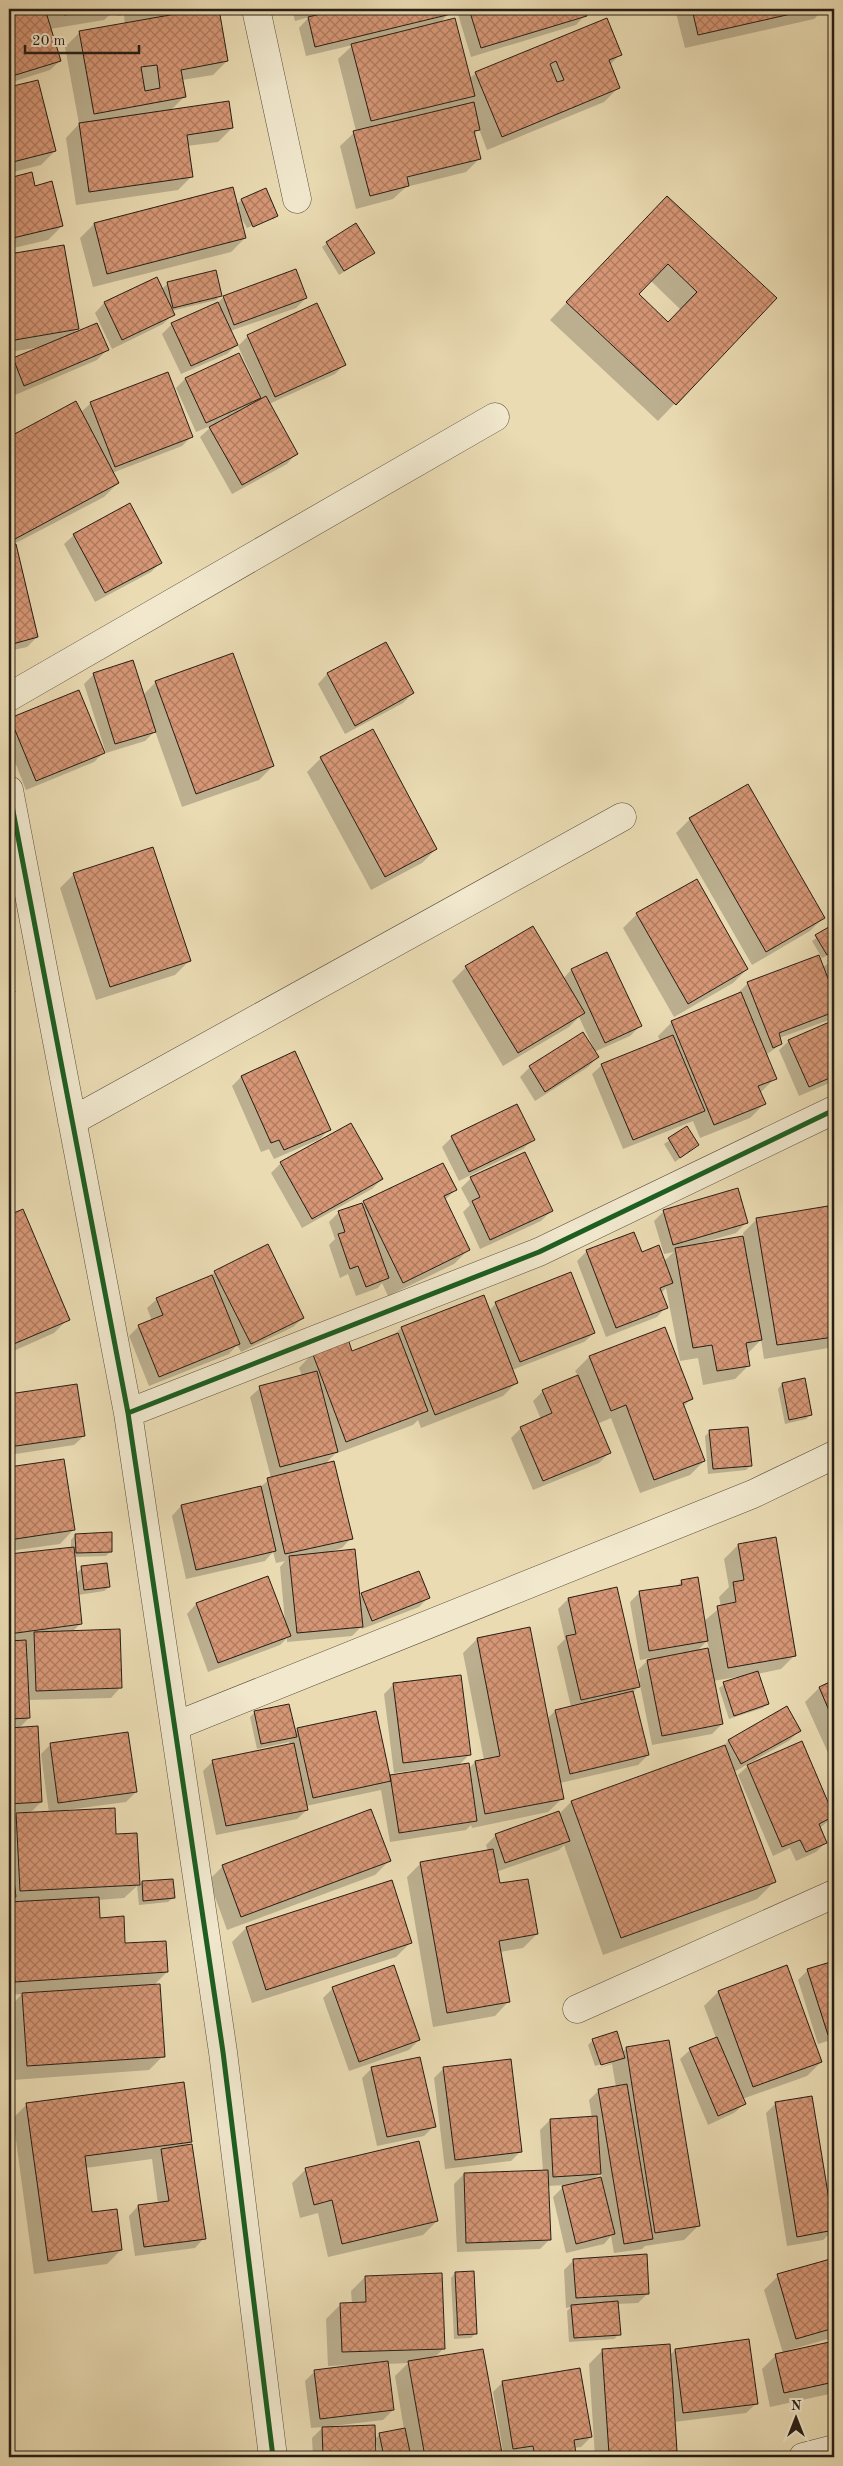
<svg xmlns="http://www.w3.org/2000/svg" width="843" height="2466" font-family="'Old Standard TT',serif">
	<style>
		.shadow { fill: #0003; fill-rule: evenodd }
		.building { fill: url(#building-cross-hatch); stroke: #271e15; fill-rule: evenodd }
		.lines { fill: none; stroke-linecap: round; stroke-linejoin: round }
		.minor-casing { stroke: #584d3c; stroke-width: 29 }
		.minor { stroke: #f1e8ce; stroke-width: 28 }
		.cycleway-casing { stroke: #f1e8ce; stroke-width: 8 }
		.cycleway { stroke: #1b5e20; stroke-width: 5 }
	</style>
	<defs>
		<pattern id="building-cross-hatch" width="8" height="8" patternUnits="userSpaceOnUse" patternTransform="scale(1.25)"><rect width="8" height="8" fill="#d79776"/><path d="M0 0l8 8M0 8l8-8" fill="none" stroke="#ae7b60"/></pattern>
	</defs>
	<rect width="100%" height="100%" fill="#eadbb3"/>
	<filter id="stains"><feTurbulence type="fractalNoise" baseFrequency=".004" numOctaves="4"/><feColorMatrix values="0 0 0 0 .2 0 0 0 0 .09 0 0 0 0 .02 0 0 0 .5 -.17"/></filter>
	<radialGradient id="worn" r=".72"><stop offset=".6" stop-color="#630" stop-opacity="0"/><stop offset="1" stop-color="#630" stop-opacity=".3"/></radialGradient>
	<path class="shadow" d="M9 9H217L227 61 213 75 182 80 185 96 171 110 232 128 218 142 187 146 192 176 178 190 76 205 66 138 79 124 65 47 79 33 125 24 124 15 117 16 116 9 104 20 50 29 60 61 50 70 9 83Z
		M292 9H448L449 13 439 24 469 79 476 73 606 19 620 54 610 65 618 88 604 102 487 150 479 129 474 135 480 158 466 172 406 187 393 199 356 209 340 146 356 131 338 59 353 45 306 56 299 28 309 17 295 21Z
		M459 9H583L585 15 576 25 471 57 457 11Z
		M675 9H824L814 19 685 48Z
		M37 81 55 151 41 165 9 173V89Z
		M31 174 34 187 62 226 48 240 9 249V179Z
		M265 190 276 216 273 220V217L247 228 238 212 245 238 231 252 93 287 80 238 94 224 236 205 241 200Z
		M650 215 775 298 658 421 550 320ZM651 281 681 310 668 323 637 295Z
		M327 243 373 253 339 275 322 247Z
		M63 247 77 329 71 335 107 350 97 360 15 395 9 381V364L13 359 41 347 9 352V255Z
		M156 279 164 293 163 288 168 283 221 295 216 300 171 311 173 314 163 324 112 349 95 313 104 303Z
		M224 297 306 298 296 308 230 331 237 345 227 354 181 374 162 334 172 324 216 304Z
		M248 336 344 365 335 374 269 404 296 454 287 464 232 494 200 437 213 425 196 432 176 388 185 379 238 355 260 400 262 399 238 346Z
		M75 403 80 413 91 403 192 436 182 446 112 473 118 483 104 497 14 544 37 637 27 647 9 651V439Z
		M74 535 161 562 151 572 95 602 64 544Z
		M385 644 413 693 403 703 345 734 318 684 327 674Z
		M94 674 143 695 156 682 273 766 259 780 182 807 155 731 145 741 106 753 84 684Z
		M11 719 104 752 94 762 26 790 9 747V721Z
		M321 758 436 849 422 863 371 890 307 772Z
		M690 819 824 917 810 931 752 965 676 833Z
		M74 874 189 961 175 975 96 1000 60 888Z
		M637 914 747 969 733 983 674 1017 623 928Z
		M834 926V952L822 958 812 941Z
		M607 954 640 1026 630 1036 594 1052 598 1057 588 1067 535 1101 520 1077 530 1067 593 1047 579 1017 569 1027 503 1066 452 981 466 967 563 979 571 970Z
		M834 959V1014L829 1020 779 1038 781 1044 766 1055 775 1078 760 1093 764 1104 750 1118 700 1138 693 1121 623 1149 592 1074 602 1065 660 1041 658 1036 672 1022 739 995 738 993 748 983 822 968Z
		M834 1021V1081L799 1096 779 1050 789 1041Z
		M241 1077 329 1129 320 1139 274 1159 269 1149 261 1152 232 1086Z
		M687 1128 697 1145 675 1162 664 1144Z
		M452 1137 533 1139 523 1149 459 1181 442 1147Z
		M281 1163 382 1179 372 1189 302 1228 271 1173Z
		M471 1178 551 1211 541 1221 480 1249 463 1212 470 1205 461 1188Z
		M834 1180V1226L828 1187Z
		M455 1190 444 1201 468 1250 454 1264 388 1296 382 1283 378 1288 356 1296 348 1274 340 1278 329 1245 335 1239 329 1222 338 1213 364 1202Z
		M827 1208 834 1252V1347L764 1359 761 1340 747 1354 749 1365 735 1379 703 1385 698 1358 680 1361 666 1288 661 1293 666 1307 657 1317 606 1337 577 1261 586 1252 634 1233 641 1253 664 1261 674 1252 664 1254 654 1221 664 1211 746 1223 736 1233 705 1242V1244L744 1237 743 1233 757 1219Z
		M22 1211 68 1319 54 1333 9 1353V1216Z
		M215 1272 303 1318 293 1327 241 1352 237 1345 229 1354 149 1386 129 1336 139 1326 152 1321 147 1308 157 1299 209 1277Z
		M496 1303 594 1333 584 1342 512 1370 517 1382 503 1396 421 1428 418 1420 413 1425 335 1454 324 1465 351 1538 342 1548 326 1553 359 1598 362 1595 428 1598 419 1607 362 1629 361 1627 352 1636 287 1642V1638L280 1645 208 1672 187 1614 196 1604 285 1622 280 1567 285 1561 276 1563 273 1552 265 1561 186 1579 172 1516 181 1506 258 1489 271 1478 250 1397 260 1388 302 1376 299 1368 313 1353 351 1352 393 1336 401 1328 489 1311Z
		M589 1357 691 1399 683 1407 704 1461 690 1475 640 1493 611 1418 597 1424 609 1453 599 1463 533 1490 511 1438 521 1428 541 1419 533 1401 543 1391 578 1376 575 1371Z
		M782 1384 811 1414 806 1419 785 1424 778 1389Z
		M76 1385 84 1436 74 1445 9 1455V1396Z
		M710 1431 751 1465 746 1470 708 1474 705 1436Z
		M63 1460 74 1529 60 1544 9 1551V1468Z
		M75 1535 111 1551 106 1556 74 1557 75 1574 82 1568 109 1587 104 1591 78 1595 81 1623 72 1632 120 1688 111 1698 28 1700 29 1718 18 1729 41 1802 29 1814 49 1813 41 1754 51 1744 136 1792 126 1802 66 1810V1812L115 1836 136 1835 138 1886 142 1882 173 1898 168 1902 139 1905 137 1886 124 1898 98 1900 99 1920 124 1945 167 1972 153 1986 163 2056 149 2070 13 2080V2074L9 2078V2045H11L9 2008 22 1994 9 1995V1822L18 1812 9 1813V1555L71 1548V1540Z
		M738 1545 795 1655 781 1669 757 1674 767 1703 763 1708 729 1719 719 1688 737 1677 713 1681 722 1724 712 1734 652 1745 640 1685 632 1693 648 1755 638 1765 560 1783 563 1798 548 1812 472 1828 471 1825 466 1830 390 1842 381 1790 306 1806 307 1810 297 1819 216 1835 203 1771 213 1761 290 1745 289 1742 257 1749 250 1717 255 1712 294 1733 298 1729 389 1777 445 1768V1766L394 1773 384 1694 394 1684 470 1754 458 1766 468 1769 475 1762 484 1760 463 1653 477 1639 547 1719 555 1711 571 1707 557 1647 565 1639 558 1609 568 1599 637 1682 640 1681 638 1670 650 1658 640 1660 630 1602 640 1592 676 1587 682 1581 704 1621 721 1607 719 1597 729 1587 724 1559ZM707 1641 709 1649 697 1651Z
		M834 1682V1766L805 1702 819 1688Z
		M787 1708 800 1730 790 1740 734 1772 774 1882 757 1899 603 1955 564 1845 559 1850 496 1872 499 1884 537 1934 523 1948 500 1952 509 2001 495 2016 433 2027 407 1877 421 1863 488 1851 486 1845 496 1835 559 1814 571 1802 722 1748 728 1741Z
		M802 1742 833 1817 820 1828 826 1842 816 1852 796 1861 790 1848 773 1856 738 1775 749 1765Z
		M389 1861 375 1875 227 1930 209 1880 223 1866Z
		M391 1882 410 1943 396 1957 252 2003 232 1942 246 1928Z
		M834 1962V2039L818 2044 798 1980 808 1970Z
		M333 1988 419 2040 409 2050 349 2071 323 1998Z
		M718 1992 821 2062 807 2076 742 2099 744 2104 734 2113 708 2125 680 2059 690 2050 716 2038 704 2006Z
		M593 2040 622 2053 626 2048 668 2042 698 2226 684 2240 645 2246 642 2249 614 2253 611 2236 604 2244 566 2253 553 2197 565 2185 548 2186 550 2239 540 2249 457 2252 454 2184 464 2174 543 2171 540 2130 550 2120 592 2118 589 2100 599 2090 616 2087 612 2064 596 2069 612 2063V2061L595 2066 588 2045ZM601 2172 602 2178 593 2180Z
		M372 2068 434 2126 424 2136 377 2146 362 2078Z
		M444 2068 521 2151 511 2161 445 2169 434 2078Z
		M776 2103 833 2230 823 2240 787 2246 766 2113Z
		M27 2104 191 2141 186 2146 204 2238 195 2248 135 2256 129 2216 138 2206 158 2204 152 2159 85 2168 91 2214 121 2250 107 2264 34 2274 13 2118Z
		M306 2169 437 2221 423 2235 328 2257 318 2213 300 2218 292 2183Z
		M834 2259V2337L790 2350V2352L834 2342V2393L770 2407 762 2369 776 2355 783 2353 764 2290 778 2276Z
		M574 2260 648 2293 638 2303 617 2304 619 2334 614 2339 569 2342 567 2311 571 2307 566 2308 564 2270Z
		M455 2273 476 2333 471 2338 454 2339 451 2278Z
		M365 2277 444 2348 434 2358 500 2453 496 2457H379L376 2442 375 2457H313L312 2438 323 2427 311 2428 305 2381 315 2371 349 2367V2365L328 2366 326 2319 340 2305 352 2304 351 2291ZM408 2363 395 2376 404 2429 380 2434 374 2440 332 2428V2426L383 2420 393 2410 387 2364Z
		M603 2350 670 2355 675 2350 756 2404 746 2413 674 2422 675 2450 668 2457H595L589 2364Z
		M503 2382 591 2437 581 2447 574 2448 575 2453 571 2457H524V2455L504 2457 493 2392Z"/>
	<path class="building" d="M9 9H45L61 61 9 77Z
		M63 9H107L64 15Z
		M139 9H158L139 12Z
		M204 9H219L228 61 181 70 186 97 94 114 79 31ZM157 65 160 88 145 91 141 67Z
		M341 9H449L451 14 315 47 308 17Z
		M469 9H585L587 16 481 48Z
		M692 9H813L698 35Z
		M455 18 475 96 371 121 351 44Z
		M607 18 622 55 609 60 620 88 502 137 475 72ZM556 61 564 80 557 82 550 64Z
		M38 80 56 151 9 163V87Z
		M229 101 233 128 187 135 193 177 89 192 79 123Z
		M474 102 480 130 474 131 481 159 407 177 409 186 370 196 353 131Z
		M32 172 35 186 52 181 63 226 9 239V178Z
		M233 187 246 238 107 274 94 223Z
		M266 188 278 216 253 227 241 199Z
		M667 196 777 298 676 405 566 302ZM668 264 697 292 668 322 639 294Z
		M356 223 375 253 344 271 326 242Z
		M64 245 79 329 9 341V254Z
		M296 269 307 298 234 325 223 296Z
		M216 270 222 296 173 308 167 282Z
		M157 277 175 315 122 340 104 302Z
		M218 302 238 345 191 366 171 323Z
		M317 303 346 365 275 397 247 335Z
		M97 323 109 350 24 386 13 358Z
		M239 353 261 398 206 423 185 378Z
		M168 372 193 437 115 467 90 402Z
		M266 396 298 454 242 485 209 427Z
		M76 401 119 483 15 539 9 528V437Z
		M130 503 162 563 105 593 73 534Z
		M16 544 38 637 9 645V546Z
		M386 642 414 693 355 726 327 673Z
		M233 653 274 766 196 794 155 681Z
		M133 660 156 732 115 744 93 673Z
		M79 690 105 753 36 781 10 718Z
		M373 729 437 849 385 877 320 757Z
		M748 784 825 918 766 952 689 818Z
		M153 847 191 961 110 987 73 873Z
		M697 879 748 969 688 1004 636 913Z
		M834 924V951L827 955 815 935Z
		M533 926 585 1013 518 1053 465 966Z
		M607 952 642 1026 605 1043 571 969Z
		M819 955 834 994V1012L779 1033 782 1044 773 1048 747 982Z
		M834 958V975L828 960Z
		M9 976 15 992 9 994Z
		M741 992 777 1079 758 1086 766 1104 714 1125 671 1021Z
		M834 1020V1076L809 1087 788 1040Z
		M583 1032 599 1057 545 1092 529 1066Z
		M673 1035 705 1111 633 1140 601 1064Z
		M295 1051 331 1130 284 1150 279 1140 271 1143 241 1076Z
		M517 1104 535 1140 469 1172 451 1136Z
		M351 1123 383 1179 312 1219 280 1162Z
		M687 1126 699 1145 680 1158 668 1138Z
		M525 1152 553 1211 490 1240 472 1201 480 1197 470 1177Z
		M443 1163 457 1190 444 1196 470 1250 403 1283 363 1201Z
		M738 1188 748 1223 673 1245 663 1210Z
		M362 1203 389 1278 366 1287 358 1266 350 1269 338 1234 345 1232 338 1211Z
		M828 1206 834 1244V1337L777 1345 756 1218Z
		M23 1209 70 1320 9 1346V1215Z
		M634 1232 642 1252 659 1245 673 1283 660 1288 668 1308 616 1328 586 1250Z
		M743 1236 762 1340 746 1343 750 1366 717 1371 712 1345 693 1348 675 1248Z
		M268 1244 304 1318 251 1344 214 1271Z
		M571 1272 595 1333 520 1362 495 1302Z
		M212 1275 240 1344 159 1377 138 1325 163 1315 156 1298Z
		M484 1295 518 1383 435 1415 401 1327Z
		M665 1327 693 1399 683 1403 705 1461 654 1480 626 1405 611 1411 589 1356Z
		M398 1333 428 1411 346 1442 312 1352 348 1339 352 1351Z
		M317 1371 338 1452 280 1467 259 1386Z
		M578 1375 611 1453 543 1481 520 1427 552 1413 542 1390Z
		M805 1378 812 1415 789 1420 782 1383Z
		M77 1384 85 1436 9 1447V1394Z
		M748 1427 752 1466 713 1469 709 1430Z
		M64 1459 75 1530 9 1540V1467Z
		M334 1461 353 1539 285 1554 267 1478Z
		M261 1486 276 1551 196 1570 181 1505Z
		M112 1532V1552L76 1553 75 1534Z
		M776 1537 796 1656 728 1668 717 1606 736 1602 733 1582 744 1580 738 1544Z
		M74 1547 82 1624 9 1634V1554Z
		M355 1549 363 1627 297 1633 289 1556Z
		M107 1563 110 1587 84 1590 81 1566Z
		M419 1571 430 1598 372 1621 361 1593Z
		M268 1576 291 1636 218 1663 196 1603Z
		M698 1577 708 1641 649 1651 639 1591 682 1585 681 1580Z
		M617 1587 640 1687 581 1700 566 1636 576 1634 568 1598Z
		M530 1627 564 1799 485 1814 475 1761 500 1756 477 1638Z
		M120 1629 122 1688 36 1691 34 1632Z
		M26 1640 30 1718 9 1719V1641Z
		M708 1648 723 1724 662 1736 647 1660Z
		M758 1671 769 1704 734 1716 723 1682Z
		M461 1675 471 1755 403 1763 393 1683Z
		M834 1680V1722L819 1687Z
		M633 1691 649 1755 570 1774 555 1710Z
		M289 1704 297 1737 261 1744 254 1711Z
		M787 1706 801 1731 741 1764 728 1740Z
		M376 1711 391 1781 313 1798 297 1728Z
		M38 1726 42 1802 9 1804V1728Z
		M128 1732 137 1792 58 1803 50 1743Z
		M802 1741 834 1816 819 1824 827 1843 806 1852 800 1840 782 1847 747 1765Z
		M294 1743 308 1810 226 1826 212 1760Z
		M725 1745 776 1882 621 1938 571 1801Z
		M469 1763 477 1821 399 1833 390 1775Z
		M115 1808 116 1834 137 1833 140 1885 20 1891 16 1813Z
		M371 1809 391 1861 241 1917 222 1865Z
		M559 1811 570 1841 505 1863 495 1834Z
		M9 1837 16 1897 9 1898Z
		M493 1849 500 1883 528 1879 538 1934 499 1941 510 2002 447 2013 420 1862Z
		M173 1879 175 1898 143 1901 142 1881Z
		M392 1880 412 1943 266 1990 246 1927Z
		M99 1897 100 1918 124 1916 125 1943 166 1941 168 1972 15 1982 9 1902Z
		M834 1961V2033L828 2035 807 1969Z
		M394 1965 420 2040 359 2062 332 1987Z
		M787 1965 822 2062 753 2087 718 1991Z
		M160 1984 165 2057 27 2066 22 1993Z
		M617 2031 625 2058 601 2065 592 2039Z
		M9 2034 13 2076H9Z
		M717 2037 746 2104 718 2116 689 2048Z
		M669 2040 700 2226 655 2233 626 2047Z
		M420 2057 436 2127 387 2137 371 2067Z
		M511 2059 522 2152 455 2160 443 2067Z
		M184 2082 192 2142 85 2156 92 2212 117 2209 122 2250 48 2261 26 2103Z
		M627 2084 653 2239 624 2244 598 2089Z
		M812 2096 834 2230 797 2237 775 2102Z
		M597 2116 601 2174 553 2177 550 2119Z
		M419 2141 438 2221 342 2244 332 2200 314 2205 305 2168Z
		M192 2144 206 2239 144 2247 138 2205 169 2201 161 2149Z
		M548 2170 551 2240 466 2243 464 2173Z
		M601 2177 615 2234 576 2244 562 2186Z
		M647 2254 649 2294 576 2298 573 2259Z
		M834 2258V2328L796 2339 777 2274Z
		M474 2271 477 2334 458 2335 455 2272Z
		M442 2273 445 2349 342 2352 340 2303 366 2302 365 2276Z
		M618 2301 621 2335 574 2338 571 2305Z
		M749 2339 758 2404 683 2413 675 2349Z
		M834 2341V2382L784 2393 775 2354Z
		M670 2344 677 2451 609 2454 602 2349Z
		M483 2349 502 2453 478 2457H425L408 2361Z
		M388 2361 394 2410 320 2419 314 2370Z
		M580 2368 592 2437 574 2440 576 2454 556 2457H535L533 2446 513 2449 502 2381Z
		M375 2425 376 2457H323L322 2427Z
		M405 2428 411 2457H384L379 2433Z"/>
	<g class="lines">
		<defs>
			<path id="minor" d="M256 9 297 199
				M9 697 495 417
				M9 790 128 1413 223 2052 273 2457
				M72 1121 622 817
				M128 1413 539 1252 834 1110
				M175 1726 753 1494 834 1455
				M577 2009 834 1894
				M803 2457 834 2449"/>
		</defs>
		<use href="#minor" class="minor-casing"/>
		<use href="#minor" class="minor"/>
		<defs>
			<path id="cycleway" d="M9 790 128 1413 223 2052 273 2457
				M128 1413 539 1252 834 1110"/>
		</defs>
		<use href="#cycleway" class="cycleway-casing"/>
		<use href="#cycleway" class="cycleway"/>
	</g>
	<rect width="843" height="2466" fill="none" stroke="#eadbb3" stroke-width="30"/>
	<rect x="10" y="10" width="823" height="2446" fill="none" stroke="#271e15" stroke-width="2.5"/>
	<rect x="15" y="15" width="813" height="2436" fill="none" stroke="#271e15"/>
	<g transform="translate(796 2418)" stroke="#f1e8ce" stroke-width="4" paint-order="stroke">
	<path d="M0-4L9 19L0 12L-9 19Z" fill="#271e15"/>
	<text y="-8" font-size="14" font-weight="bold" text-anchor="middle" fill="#271e15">N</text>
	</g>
	<path d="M25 45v8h114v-8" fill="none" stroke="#271e15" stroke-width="2.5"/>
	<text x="32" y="45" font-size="15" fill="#271e15" stroke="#f1e8ce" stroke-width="4" paint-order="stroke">20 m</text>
	<rect width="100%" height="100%" filter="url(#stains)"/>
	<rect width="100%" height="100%" fill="url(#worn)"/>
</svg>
